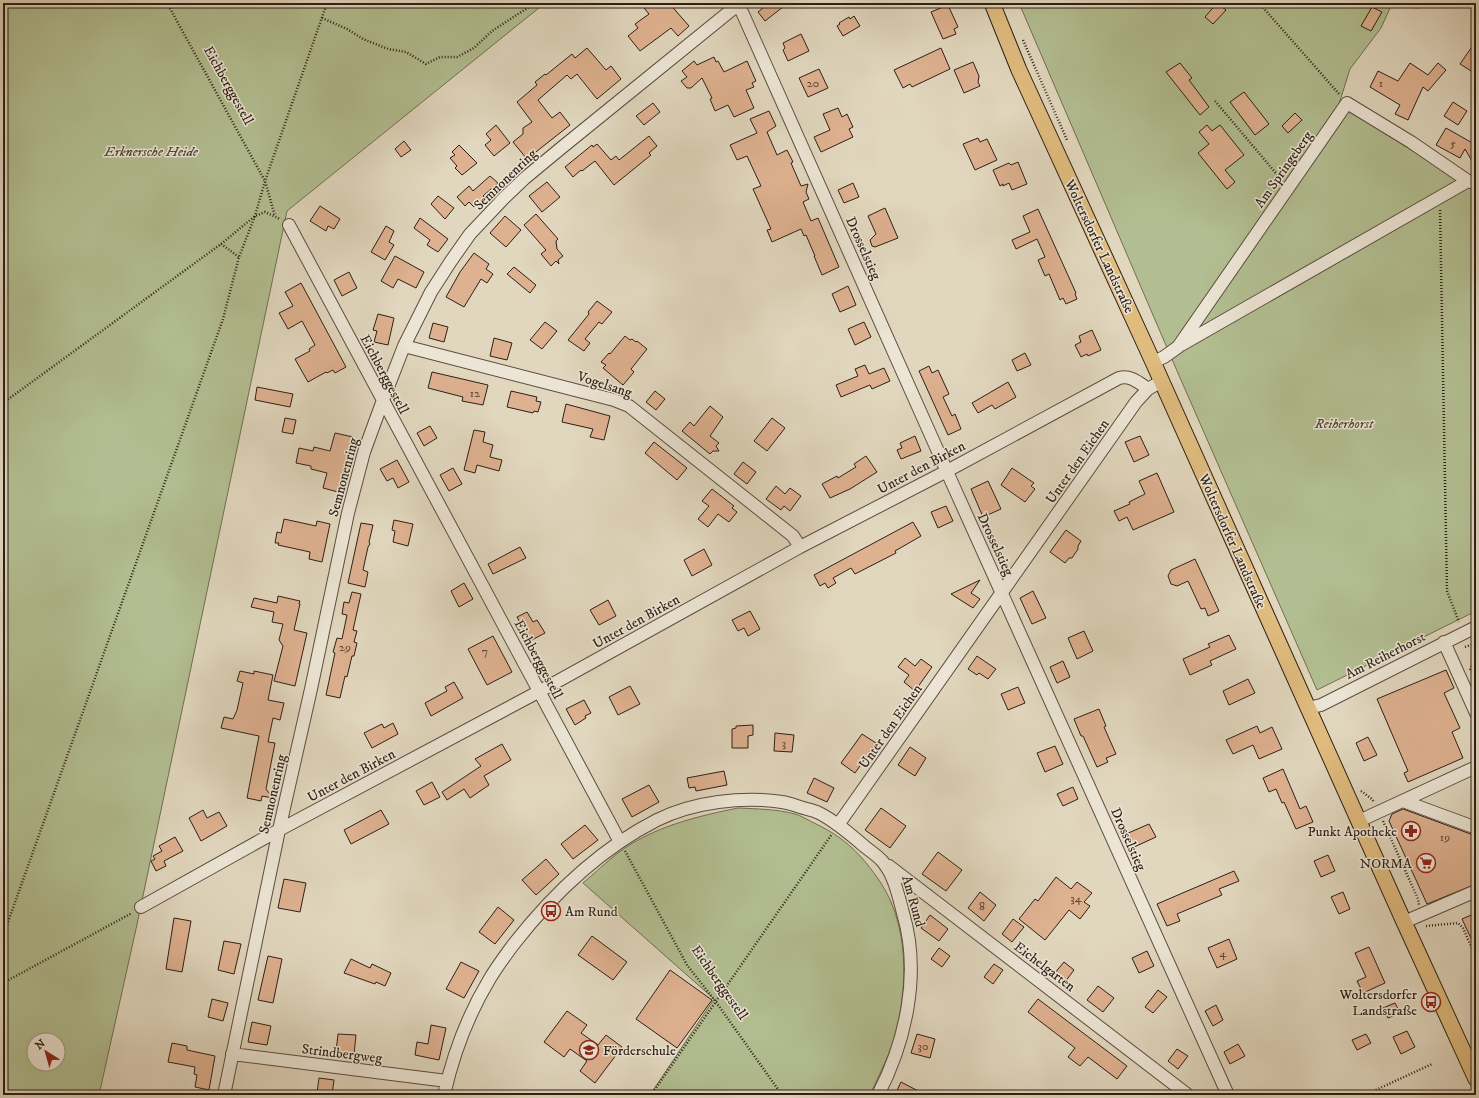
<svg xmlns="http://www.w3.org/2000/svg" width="1479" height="1098" font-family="'IM FELL DW Pica',serif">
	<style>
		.green { fill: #b2be91; stroke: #706e53; fill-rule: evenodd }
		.water { fill: #94bab0; stroke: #6b7c72 }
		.building { fill: #deb190; stroke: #2e1f15 }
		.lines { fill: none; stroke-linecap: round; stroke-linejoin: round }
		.minor-casing { stroke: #5b4d3f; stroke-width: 14 }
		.major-casing { stroke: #2e1f15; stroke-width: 17 }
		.path { stroke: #2e1f15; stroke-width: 2.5; stroke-dasharray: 1 2; stroke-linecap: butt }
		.minor { stroke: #ece5d5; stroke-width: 12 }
		.major { stroke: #e0bc7f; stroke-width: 15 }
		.labels { text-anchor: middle; stroke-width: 3; stroke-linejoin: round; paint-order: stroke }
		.number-label { font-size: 12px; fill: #5a4434 }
		.street-label { font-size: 14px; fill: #2e1f15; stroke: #ece5d5 }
		.park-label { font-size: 14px; font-style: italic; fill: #4f4734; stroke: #ece5d5 }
		.poi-label { font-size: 14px; fill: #2e1f15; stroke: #ece5d5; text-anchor: end }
	</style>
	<rect width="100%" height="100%" fill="#e1d7be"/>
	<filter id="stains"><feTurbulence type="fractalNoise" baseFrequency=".005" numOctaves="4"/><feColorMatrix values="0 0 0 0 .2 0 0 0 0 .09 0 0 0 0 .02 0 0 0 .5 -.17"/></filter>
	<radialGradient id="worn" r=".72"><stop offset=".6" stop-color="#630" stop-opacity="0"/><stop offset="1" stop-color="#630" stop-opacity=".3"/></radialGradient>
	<path class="green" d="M3 3H545L287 211 136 929 99 1095H3ZM34 1040H58V1064H34Z
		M1019 3H1386L1391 6 1381 28 1350 69 1339 104 1468 186 1476 181V611L1317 690 1174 364Z
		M738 808C757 809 777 809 795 814 801 816 807 819 812 822 834 832 851 844 867 864 876 875 885 888 891 902 910 946 906 1003 891 1048 885 1064 877 1079 870 1095H650L714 999 583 883C595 873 606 862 618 853 652 827 698 816 738 808Z"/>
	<path class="water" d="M1386 3H1427L1418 8 1391 6Z"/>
	<path class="building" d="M640 3H669L689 26 678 36 671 28 640 51 628 36 638 28 635 24 649 14Z
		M769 3H788L765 21 758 12Z
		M1217 3 1226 10 1213 24 1205 17Z
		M948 5 958 27 954 29 956 34 943 39 931 12Z
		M1372 7 1382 12 1371 31 1361 26Z
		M854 16 860 26 843 36 837 26 840 24 839 23 849 17 850 19Z
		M801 34 809 51 788 61 783 50 785 48 783 43Z
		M1476 41V74L1460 64Z
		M587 48 606 70 611 66 621 79 597 99 577 74 571 79 567 75 538 100 552 118 560 112 570 125 527 159 513 142 523 134V128L532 122 517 102 537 85 535 82 545 74 546 75 572 54 575 58Z
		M941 48 950 69 912 87 910 84 903 88 894 70Z
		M714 57 716 62 718 61 724 72 747 61 756 81 752 83 754 87 746 90 754 108 734 117 728 105 715 111 710 99 712 98 702 78 691 88H687L681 81 687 77 682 71 694 61 697 65Z
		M973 62 979 76 978 82 980 86 964 93 954 70Z
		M1180 63 1192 78 1189 80 1209 107 1200 115 1166 72Z
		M1410 63 1428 75 1438 63 1446 70 1428 91 1423 87 1408 120 1395 114 1400 105 1370 87 1378 71 1398 81Z
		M819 69 828 88 808 97 799 78Z
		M1244 92 1269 124 1255 135 1230 102Z
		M1453 102 1467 111 1458 125 1444 116Z
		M653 103 660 112 644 125 636 116Z
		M838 108 842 117 847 114 853 127 849 129 853 137 821 152 814 137 830 130 823 114Z
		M769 111 776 126 767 132 777 155 787 150 793 162 791 163 801 186 808 184 806 192 809 199 803 202 811 221 818 218 839 267 822 275 814 256H815L806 235 804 236 801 229 772 242 767 230 771 229 753 189 761 186 747 156 737 160 730 145 757 133 750 119Z
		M1295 113 1302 120 1288 133 1282 126Z
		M496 125 510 143 494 156 485 145 491 140 486 134Z
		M1207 125 1212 131 1220 125 1244 155 1225 170 1235 182 1227 189 1198 153 1209 144 1199 132Z
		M1446 128 1476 145V168L1465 149 1460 158 1436 145Z
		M649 136 657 146 649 153 651 155 614 185 595 161 582 171 581 170 573 177 565 167 592 145 593 147 597 144 611 160 616 156 619 160Z
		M978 138 980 142 987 139 997 160 975 170 963 144Z
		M404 141 411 150 401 157 395 149Z
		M459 145 477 163 462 175 455 168 457 166 450 158 455 155 452 152Z
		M1018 162 1027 184 1012 190 1009 183 1003 186V184L1000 186 993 170 1009 163 1011 165Z
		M490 176 498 183 483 196 485 197 474 207 469 202 465 206 457 197 469 186 473 191Z
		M547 182 560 197 542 212 529 196Z
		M853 183 859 197 844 203 838 190Z
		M438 196 454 208 445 219 431 204Z
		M320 206 340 219 334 229 328 226 326 231 310 221Z
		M885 208 898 238 875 247 872 246 870 240 876 234 868 216Z
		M1038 209 1076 293 1075 294 1077 299 1066 304 1063 298 1060 300 1049 274 1045 276 1038 260 1045 257 1037 239 1016 249 1012 240 1030 232 1023 216Z
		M536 214 558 239 556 241 557 249 563 256 558 260 559 264 556 261 551 266 541 254 546 250 524 225Z
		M505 216 521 230 506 247 490 233Z
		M420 218 448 239 438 252 427 245 430 240 414 228Z
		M386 226 394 231 389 242 394 245 385 260 371 252Z
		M474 253 489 264 486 269 493 274 487 283 481 279 464 307 446 297 460 272Z
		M395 256 424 272 416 288 398 279 393 288 381 281Z
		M514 267 536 285 530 293 507 274Z
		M349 272 357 288 342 296 334 280Z
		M301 283 346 367 335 373 333 370 327 373 326 372 308 382 295 359 310 351 309 349 315 345 302 321 288 329 279 313 293 306 285 292Z
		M848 286 856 305 840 312 832 294Z
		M597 301 612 312 602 324 599 322 585 339 590 343 584 351 568 340 589 314 588 312Z
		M378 314 394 318 388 345 374 342 377 331 373 330Z
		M545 322 557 331 542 349 530 340Z
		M864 322 871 337 855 345 848 329Z
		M433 323 448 327 444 342 429 338Z
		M1092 330 1101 350 1088 356 1087 354 1081 357 1075 345 1081 342 1079 336Z
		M625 336 630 340 632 339 636 342 637 341 647 349 631 369 634 372 623 385 603 368 606 365 601 362 609 353 610 354Z
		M494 338 512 343 507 360 490 356Z
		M1025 353 1031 365 1017 371 1012 360Z
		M865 365 869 374 884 368 890 381 872 389 870 385 841 397 836 385 858 376 855 369Z
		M929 366 932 373 938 370 949 394 943 397 952 416 955 414 961 429 948 435 919 371Z
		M432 372 488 385 483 405 462 401 463 397 428 388Z
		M1008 382 1016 397 995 409 992 405 978 413 972 403Z
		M257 387 293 394 290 407 255 400Z
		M511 391 537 397 536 401 541 402 538 412 534 411 533 413 507 407Z
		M655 391 665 399 656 410 646 402Z
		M566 404 610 416 604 440 590 437 593 429 562 422Z
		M710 406 723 417 710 436 719 443 716 446 719 451H713L710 454 682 431 690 422 694 426Z
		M285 418 296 420 293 434 282 432Z
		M772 418 785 428 767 451 754 441Z
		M430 426 437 438 424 446 417 433Z
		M474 430 485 432 483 442 493 445 490 457 502 460 499 471 477 465 475 473 464 470Z
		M335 433 353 437 338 492 323 488 327 473 311 469V466L296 463 299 448 313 451 314 447 330 451Z
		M915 436 921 451 901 459 897 450 902 448 900 443Z
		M1140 436 1149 455 1134 462 1125 442Z
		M654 442 687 468 677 480 645 453Z
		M866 456 877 472 850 489 830 498 822 484 837 476 838 478 856 467 854 464Z
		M397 460 409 482 398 488 393 478 387 481 380 469Z
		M743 462 756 472 747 484 734 474Z
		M453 468 462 484 449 491 440 475Z
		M1012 468 1034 483 1031 486 1035 489 1025 502 1001 485Z
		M1157 473 1174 512 1133 530 1127 517 1119 521 1114 511 1130 504 1129 502 1145 494 1139 481Z
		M988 481 1001 509 983 517 971 489Z
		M776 486 785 494 790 488 801 496 790 511 784 506 781 510 766 499Z
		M712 489 734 506 732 508 737 512 729 522 718 514 708 527 698 519 709 506 702 501Z
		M946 506 953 521 938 528 931 512Z
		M284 519 316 526 317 521 330 524 322 562 309 559 310 552 278 545 279 543H275L277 532 281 533Z
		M394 520 413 524 408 546 393 542 395 531 392 530Z
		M913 522 921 536 895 551 896 553 855 574 851 568 833 578 836 583 828 588 825 583 820 586 814 575Z
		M361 523 373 525 369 542 370 544 368 547 363 570 368 572 365 587 348 583Z
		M1066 530 1081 541 1078 546V549L1072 558H1069L1065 563 1050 552Z
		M520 547 526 558 493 574 488 564Z
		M704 549 712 565 692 576 684 560Z
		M1195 559 1219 611 1208 616 1205 608 1201 609 1188 581 1177 586 1171 584 1168 576 1171 570Z
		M980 580 971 593 980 599 973 608 951 594Z
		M464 583 473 599 459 607 451 591Z
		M1033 591 1046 618 1032 624 1020 598Z
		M352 592 361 594 353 630 357 631 354 642 357 643 354 656H352L347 677 345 676 340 698 326 695 335 653 333 652 337 638 342 639 347 615 342 614 344 602 349 603Z
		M278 596 300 601 299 604H300L294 630 307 633 295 686 274 681 283 646 279 640 283 624 272 622 274 612 251 607 254 598 277 603Z
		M608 600 616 616 599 625 590 610Z
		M750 611 760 629 748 636 744 628 738 631 732 620Z
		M527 612 533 622 537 620 545 633 530 641 517 617Z
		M1084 631 1093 651 1077 659 1068 638Z
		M1229 635 1236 649 1210 661 1212 665 1190 675 1183 659 1210 647 1208 644Z
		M493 636 512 672 487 685 468 649Z
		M977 656 996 669 988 679 979 673 977 675 968 669Z
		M905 658 915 666 921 659 932 667 915 691 904 682 909 675 898 667Z
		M1063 661 1070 677 1057 683 1050 667Z
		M1446 670 1454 688 1444 693 1460 728 1452 732 1463 758 1408 782 1404 773 1408 771 1377 699Z
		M240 671 254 674V671L273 675 268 700 284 703 280 720 273 718 268 742 275 743 266 789 273 798 262 796 261 801 247 798 259 736 221 728 224 717 233 719 237 710 243 683 237 681Z
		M1248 679 1255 693 1229 705 1223 691Z
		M454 682 463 698 431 716 425 703 447 691 445 687Z
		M630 686 640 704 618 715 609 697Z
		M1018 687 1025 703 1008 710 1001 694Z
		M584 700 591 713 585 716 586 718 575 725 566 709Z
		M1099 709 1106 726 1104 727 1116 754 1106 758 1108 762 1097 767 1083 736H1081L1074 719Z
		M393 723 398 734 372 748 364 733 382 724 384 728Z
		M753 725V735L748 736V748H732V729L736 728V726Z
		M1257 726 1260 733 1272 727 1282 749 1259 759 1253 745 1233 754 1226 740Z
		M775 733 794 735 792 752 774 751Z
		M862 734 876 743 855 773 841 763Z
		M1368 737 1377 755 1364 761 1356 743Z
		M502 744 511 760 484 776 489 785 470 798 464 789 447 800 442 792 481 766 475 759Z
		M1055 746 1063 764 1045 772 1037 753Z
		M910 747 926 758 915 776 898 765Z
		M1283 769 1300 809 1306 806 1313 822 1296 829 1284 802 1282 803 1276 789 1269 792 1263 778Z
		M724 771 727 785 696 791 695 787 689 788 687 778Z
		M814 778 834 788 827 802 807 793Z
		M432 782 440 797 424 805 416 791Z
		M649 785 659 802 632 817 622 799Z
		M1073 787 1078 799 1063 806 1057 794Z
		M881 808 906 826 890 848 865 830Z
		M1403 809 1476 836V884L1427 904 1389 821 1392 814Z
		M203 810 207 818 219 812 227 826 201 841 189 818Z
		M381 810 389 824 351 844 344 830Z
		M1149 824 1156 837 1132 848 1126 834Z
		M585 825 598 840 573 859 561 844Z
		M175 837 183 851 164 861 166 866 156 871 151 861 155 859 153 856 162 851 159 846Z
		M938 852 962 870 946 891 922 874Z
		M1328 855 1335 871 1321 877 1314 861Z
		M546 859 559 874 536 895 522 880Z
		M1234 871 1239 881 1219 889 1222 895 1177 914 1180 921 1167 926 1157 904Z
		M1056 877 1071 889 1077 882 1092 893 1084 902 1090 906 1080 919 1069 910 1045 940 1019 919 1035 899 1038 901Z
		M284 879 306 883 300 912 278 908Z
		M980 892 996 905 984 921 968 908Z
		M1343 892 1350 909 1339 914 1331 897Z
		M498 907 514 920 495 944 479 932Z
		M1476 913V949L1462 919Z
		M930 915 948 929 939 941 921 928Z
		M174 918 191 921 182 972 166 969Z
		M1013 919 1024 927 1012 942 1002 934Z
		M592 936 627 962 613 980 578 955Z
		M1229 939 1237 959 1217 968 1208 948Z
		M224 941 241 944 234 974 218 970Z
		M1369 947 1385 983 1363 993 1357 981 1366 977 1355 953Z
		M939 948 950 956 942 967 931 959Z
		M1147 951 1154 966 1139 973 1132 958Z
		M268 956 282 959 273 1003 258 1000Z
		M351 959 370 968 372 964 391 973 385 986 376 982 375 984 344 973Z
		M461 962 479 971 464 998 446 989Z
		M1064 962 1074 970 1065 982 1054 974Z
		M994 964 1003 970 993 984 984 977Z
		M670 970 712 1000 677 1048 636 1019Z
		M1098 986 1114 998 1103 1012 1087 1000Z
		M1158 990 1167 997 1153 1013 1145 1007Z
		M212 999 228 1003 223 1021 208 1017Z
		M1038 999 1127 1066 1117 1079 1088 1057 1080 1066 1068 1057 1075 1048 1028 1012Z
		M1395 1003 1400 1013 1388 1018 1383 1008Z
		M1216 1005 1223 1020 1213 1026 1205 1011Z
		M567 1011 587 1025 581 1033 598 1045 606 1035 622 1047 595 1083 580 1071 587 1061 570 1049 564 1057 544 1042Z
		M252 1022 271 1026 267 1045 248 1042Z
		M431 1025 446 1028 439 1060 415 1055 417 1042 428 1044Z
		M1407 1031 1415 1047 1401 1054 1393 1037Z
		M338 1034 356 1035 354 1054 336 1052Z
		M917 1034 935 1039 930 1058 911 1053Z
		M1366 1034 1371 1043 1357 1050 1352 1040Z
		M172 1043 187 1046V1050L215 1056 209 1090 195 1087 197 1075 194 1074 195 1067 168 1062Z
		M1238 1044 1245 1056 1230 1064 1224 1052Z
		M1177 1049 1188 1056 1178 1069 1168 1061Z
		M319 1078 334 1080 332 1095 317 1093Z
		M901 1082 926 1095H895Z"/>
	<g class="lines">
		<defs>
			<path id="minor" d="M737 5 742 12 953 485 1228 1095
				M289 225 620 842
				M1181 345 1468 181
				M404 346 614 400 629 406 793 536 800 547
				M1153 362 1164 357 1178 347 1347 103 1411 142 1468 181 1476 184
				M1444 642 1476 713
				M1308 708 1321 705 1476 627
				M1403 801 1471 826 1476 824
				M1359 821 1476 767
				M838 825 1136 402 1148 389 1155 385
				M889 866 1188 1095
				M141 907 279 830 540 691 800 547 947 471 1119 378C1131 375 1139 383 1148 389
				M1404 922 1476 891
				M232 1054 447 1081
				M224 1095 279 830 311 689 348 513 364 452 383 400 404 346 431 292 451 261 470 234 504 198 525 178 560 149 740 3
				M444 1095C453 1055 468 1015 489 980 496 968 505 956 513 945 552 895 600 849 657 820 693 802 743 796 782 802 790 803 799 807 807 809 811 810 815 811 819 813 835 821 850 834 864 846 870 851 878 856 883 862 886 866 890 872 892 877 897 888 900 901 903 913 921 973 906 1041 878 1095"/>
			<path id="major" d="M992 3 1019 70 1153 362 1404 922 1476 1079"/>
		</defs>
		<use href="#minor" class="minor-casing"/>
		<use href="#major" class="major-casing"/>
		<path class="path" d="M167 3 265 181 275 216
			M1259 3 1340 95
			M322 18 347 29 363 39 388 49 406 52 426 64 440 57H457L474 48 492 31 535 3
			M1023 40 1067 140
			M1215 101 1280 178
			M1440 210 1447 591 1459 622
			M221 244 239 257
			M3 403 221 244 255 216 265 212 280 219
			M1465 647 1476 643
			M1470 670 1476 656
			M1361 791 1372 799 1374 802
			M1383 821 1418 899 1419 905
			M625 851 687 965 716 1002 782 1095
			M1426 926 1458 923 1463 928 1476 957
			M3 936 223 319 239 257 255 216 265 181 327 3
			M3 983 132 913
			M651 1095 832 834
			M1365 1095 1432 1064"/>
		<use href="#minor" class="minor"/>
		<use href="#major" class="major"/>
	</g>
	<defs>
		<symbol id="pharmacy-ring" viewBox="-11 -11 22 22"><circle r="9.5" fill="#ece5d5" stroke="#8f2418" stroke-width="1.5"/><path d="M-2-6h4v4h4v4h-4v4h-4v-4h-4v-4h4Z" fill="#8f2418"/></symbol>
		<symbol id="supermarket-ring" viewBox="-11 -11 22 22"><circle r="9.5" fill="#ece5d5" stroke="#8f2418" stroke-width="1.5"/><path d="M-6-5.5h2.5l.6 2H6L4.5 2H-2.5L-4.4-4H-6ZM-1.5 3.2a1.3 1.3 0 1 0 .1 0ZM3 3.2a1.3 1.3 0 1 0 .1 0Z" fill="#8f2418"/></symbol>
		<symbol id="bus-ring" viewBox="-11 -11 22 22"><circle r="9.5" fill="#ece5d5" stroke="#8f2418" stroke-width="1.5"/><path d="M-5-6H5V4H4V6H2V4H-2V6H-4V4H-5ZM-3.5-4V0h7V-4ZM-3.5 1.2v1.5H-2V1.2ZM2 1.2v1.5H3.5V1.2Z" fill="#8f2418"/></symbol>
		<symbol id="school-ring" viewBox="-11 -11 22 22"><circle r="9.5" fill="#ece5d5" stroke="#8f2418" stroke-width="1.5"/><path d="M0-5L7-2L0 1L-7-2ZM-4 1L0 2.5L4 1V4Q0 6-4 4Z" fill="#8f2418"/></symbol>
	</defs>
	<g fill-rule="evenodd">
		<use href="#pharmacy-ring" x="1400" y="820" width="22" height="22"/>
		<use href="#supermarket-ring" x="1415" y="852" width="22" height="22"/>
		<use href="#bus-ring" x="540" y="900" width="22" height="22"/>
		<use href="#bus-ring" x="1420" y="991" width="22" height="22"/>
		<use href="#school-ring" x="578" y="1039" width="22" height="22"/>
	</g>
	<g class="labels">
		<g class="number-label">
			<text x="813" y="87">20</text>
			<text x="1381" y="87">1</text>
			<text x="1453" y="147">5</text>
			<text x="475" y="397">12</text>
			<text x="345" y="651">29</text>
			<text x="485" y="655">7</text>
			<text x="784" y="747">3</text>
			<text x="1445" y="841">19</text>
			<text x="1076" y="902">34</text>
			<text x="982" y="910">8</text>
			<text x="1223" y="957">4</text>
			<text x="923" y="1050">30</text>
		</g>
		<g class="street-label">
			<text transform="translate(229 85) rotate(61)" y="5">Eichberggestell</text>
			<text transform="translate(1283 169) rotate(-55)" y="5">Am Springeberg</text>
			<text transform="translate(505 179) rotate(-44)" y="5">Semnonenring</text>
			<text transform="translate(1100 246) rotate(65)" y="5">Woltersdorfer Landstraße</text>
			<text transform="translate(864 248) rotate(66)" y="5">Drosselstieg</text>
			<text transform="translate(385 374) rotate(62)" y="5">Eichberggestell</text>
			<text transform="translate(605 384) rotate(18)" y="5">Vogelsang</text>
			<text transform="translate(1077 461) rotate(-55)" y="5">Unter den Eichen</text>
			<text transform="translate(921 467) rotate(-28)" y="5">Unter den Birken</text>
			<text transform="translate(343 477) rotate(-75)" y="5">Semnonenring</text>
			<text transform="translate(1233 541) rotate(66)" y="5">Woltersdorfer Landstraße</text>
			<text transform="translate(996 544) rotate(65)" y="5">Drosselstieg</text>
			<text transform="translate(636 621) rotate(-29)" y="5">Unter den Birken</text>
			<text transform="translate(1385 655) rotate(-27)" y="5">Am Reiherhorst</text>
			<text transform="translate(539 659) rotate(62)" y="5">Eichberggestell</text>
			<text transform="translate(890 726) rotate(-55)" y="5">Unter den Eichen</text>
			<text transform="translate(351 775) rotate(-28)" y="5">Unter den Birken</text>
			<text transform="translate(272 794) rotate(-77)" y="5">Semnonenring</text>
			<text transform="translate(1129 839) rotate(66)" y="5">Drosselstieg</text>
			<text transform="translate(914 901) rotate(74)" y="5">Am Rund</text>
			<text transform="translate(1045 966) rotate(37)" y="5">Eichelgarten</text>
			<text transform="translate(720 982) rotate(55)" y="5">Eichberggestell</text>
			<text transform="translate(342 1053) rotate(7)" y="5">Strindbergweg</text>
		</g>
		<g class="park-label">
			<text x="151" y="156">Erknersche Heide</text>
			<text x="1344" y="428">Reiherhorst</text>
		</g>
		<g class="poi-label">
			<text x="1397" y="836">Punkt Apotheke</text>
			<text x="1412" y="868">NORMA</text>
			<text x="565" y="916" text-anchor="start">Am Rund</text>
			<text x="1417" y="999">Woltersdorfer<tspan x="1417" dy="16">Landstraße</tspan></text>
			<text x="603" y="1055" text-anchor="start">Förderschule</text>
		</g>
	</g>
	<rect width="1479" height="1098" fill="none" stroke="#e1d7be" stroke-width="16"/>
	<rect x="4" y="4" width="1471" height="1090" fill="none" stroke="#2e1f15" stroke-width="2"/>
	<rect x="8" y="8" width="1463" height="1082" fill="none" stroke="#2e1f15"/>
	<g transform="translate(46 1052) rotate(323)"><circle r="19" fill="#ece5d5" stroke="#a09688"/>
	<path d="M0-3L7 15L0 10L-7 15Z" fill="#8f2418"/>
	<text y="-6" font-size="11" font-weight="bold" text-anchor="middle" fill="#2e1f15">N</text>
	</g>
	<rect width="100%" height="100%" filter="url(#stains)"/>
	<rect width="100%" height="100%" fill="url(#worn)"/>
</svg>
